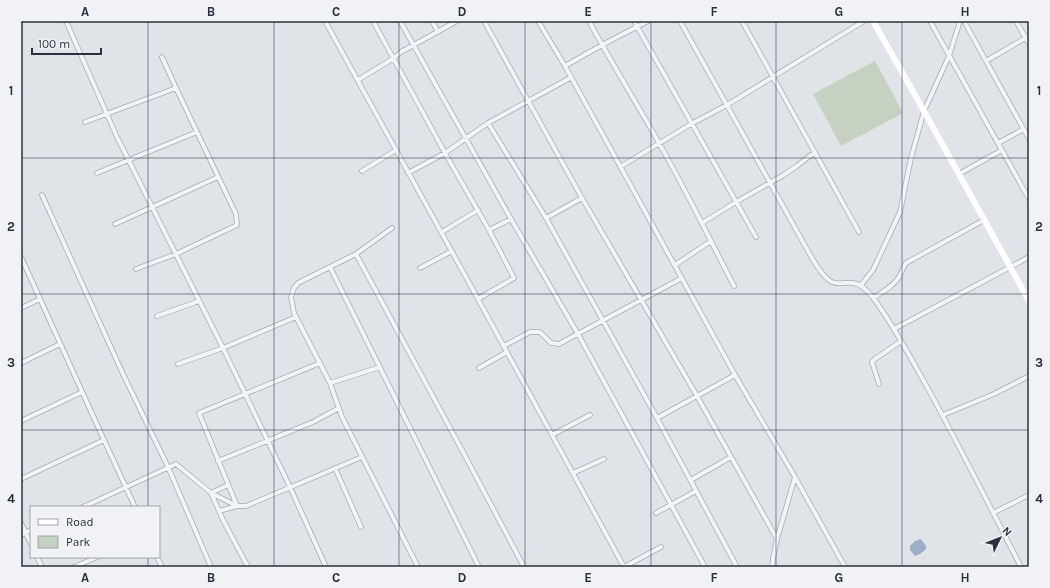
<svg xmlns="http://www.w3.org/2000/svg" width="1050" height="588" font-family="Karla,sans-serif">
	<style>
		.green { fill: #c5d2c2 }
		.water { fill: #9daec6 }
		.lines { fill: none; stroke-linecap: round; stroke-linejoin: round }
		.street-casing { stroke: #a6aab2; stroke-width: 5.5 }
		.street { stroke: #f3f4f7; stroke-width: 4 }
		.secondary { stroke: #fff; stroke-width: 6 }
		.grid { fill: none; stroke: #2a303f; stroke-width: 1; stroke-opacity: 0.55 }
		.neatline { fill: none; stroke: #2a303f; stroke-width: 1.5 }
		.grid-label { font-size: 13px; text-anchor: middle; font-weight: bold; fill: #2a303f }
	</style>
	<rect width="100%" height="100%" fill="#e0e3e8"/>
	<path class="green" d="M875 61 903 113 841 146 813 94Z"/>
	<path class="water" d="M921 539 926 546V549L920 554 915 556 910 550V546L915 541Z"/>
	<g class="lines">
		<defs>
			<path id="street" d="M66 21 117 137 223 348 290 487 326 567
				M325 21 478 299 514 278 489 230
				M373 21 445 153 489 230 511 219
				M400 21 511 219 578 334 705 567
				M432 21 438 32
				M484 21 582 198 697 396 777 539
				M538 21 565 66 735 375 795 477 845 567
				M589 21C611 62 636 102 659 143 686 190 709 238 734 286
				M634 21 756 237
				M680 21 808 251C813 260 822 277 832 282 839 285 846 282 853 283 861 284 869 292 874 299 892 323 906 350 921 376 956 439 988 503 1021 567
				M742 21 859 232
				M930 21 1029 199
				M964 21 1029 139
				M1016 21 1029 44
				M162 57 176 88
				M986 61 1029 36
				M565 66 602 45 648 21
				M358 80 394 58 401 52 457 21
				M85 122 176 88 236 214 237 225 176 254 136 269
				M488 123 546 218 657 418 737 567
				M998 143 1024 129
				M620 167 691 124 727 105 864 21
				M362 171 396 150
				M97 173 197 132
				M408 173 445 153 488 123 570 78
				M959 174 1002 150
				M42 195 123 374 168 467 211 567
				M546 218 582 198
				M702 223 736 202 782 176 797 166 811 155 815 153
				M115 224 218 177
				M392 228 356 254 298 283 294 288 291 297 294 313 330 383 342 417 418 567
				M442 232 478 210
				M356 254 463 452 524 567
				M21 257 104 440 135 507
				M675 265 711 241
				M330 267 479 567
				M420 268 452 251
				M861 285 873 270 900 212 911 158 924 111 949 56 960 21
				M873 298C882 292 893 287 899 277 902 272 902 269 906 263L984 220
				M478 299 624 567
				M21 308 40 299
				M157 316 199 301
				M894 329 1029 257
				M504 346 530 332H540L551 343 559 344 682 278
				M21 363 60 344
				M178 364 223 348 296 317
				M479 368 507 352
				M330 383 380 367
				M879 384 872 362 875 359 901 341
				M943 415 994 394 1029 376
				M657 418 735 375
				M21 421 82 392
				M552 435 590 415
				M218 461 313 422 339 408
				M335 468 361 527
				M573 473 604 459
				M21 479 104 440
				M691 480 731 457
				M228 485 211 493 237 506H246L362 457
				M83 507 176 464 211 493 223 520 248 567
				M219 511 237 506 199 413 320 363
				M656 513 696 491
				M993 513 1029 495
				M21 523 31 544
				M21 535 31 530
				M37 557 42 567
				M157 557 162 567
				M74 567 97 557
				M624 567 661 547
				M772 567 773 559 777 539 795 477"/>
		</defs>
		<use href="#street" class="street-casing"/>
		<use href="#street" class="street"/>
		<path class="secondary" d="M873 21 924 111 1029 301"/>
	</g>
	<path class="grid" d="M148 21V507M274 21V567M399 21V567M525 21V567M651 21V567M776 21V567M902 21V567M21 158H1029M21 294H1029M21 430H1029M148 557V567"/>
	<rect width="1050" height="588" fill="none" stroke="#f0f2f6" stroke-width="44"/>
	<rect x="30" y="506" width="130" height="52" fill="#f0f2f6" stroke="#a1a4ad"/>
	<rect x="38" y="519" width="20" height="6" fill="#ffffff" stroke="#a1a4ad"/>
	<text x="66" y="526" font-size="12" fill="#2a303f">Road</text>
	<rect x="38" y="536" width="20" height="12" fill="#c5d2c2" stroke="#a1a4ad"/>
	<text x="66" y="546" font-size="12" fill="#2a303f">Park</text>
	<g transform="translate(1000 538) rotate(47)" stroke="#f0f2f6" stroke-width="3" paint-order="stroke">
	<path d="M0-3L7 15L0 10L-7 15Z" fill="#2a303f"/>
	<text y="-6" font-size="11" font-weight="bold" text-anchor="middle" fill="#2a303f">N</text>
	</g>
	<path d="M32 48v6h69v-6" fill="none" stroke="#2a303f" stroke-width="2"/>
	<text x="38" y="48" font-size="12" fill="#2a303f" stroke="#f0f2f6" stroke-width="3" paint-order="stroke">100 m</text>
	<rect x="22" y="22" width="1006" height="544" class="neatline"/>
	<g class="grid-label">
		<text x="85" y="16">A</text>
		<text x="211" y="16">B</text>
		<text x="336" y="16">C</text>
		<text x="462" y="16">D</text>
		<text x="588" y="16">E</text>
		<text x="714" y="16">F</text>
		<text x="839" y="16">G</text>
		<text x="965" y="16">H</text>
		<text x="11" y="95">1</text>
		<text x="1039" y="95">1</text>
		<text x="11" y="231">2</text>
		<text x="1039" y="231">2</text>
		<text x="11" y="367">3</text>
		<text x="1039" y="367">3</text>
		<text x="11" y="503">4</text>
		<text x="1039" y="503">4</text>
		<text x="85" y="582">A</text>
		<text x="211" y="582">B</text>
		<text x="336" y="582">C</text>
		<text x="462" y="582">D</text>
		<text x="588" y="582">E</text>
		<text x="714" y="582">F</text>
		<text x="839" y="582">G</text>
		<text x="965" y="582">H</text>
	</g>
</svg>
